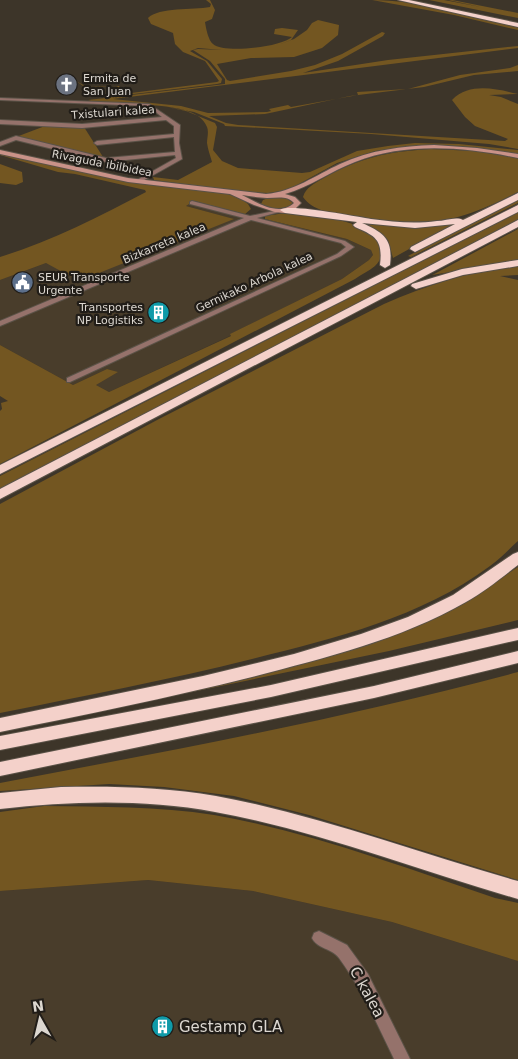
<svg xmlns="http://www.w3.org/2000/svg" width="518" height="1059" font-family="'DejaVu Sans',sans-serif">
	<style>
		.built { fill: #493d2b }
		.green { fill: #735621 }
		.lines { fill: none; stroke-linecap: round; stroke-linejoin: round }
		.street-casing { stroke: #5a5247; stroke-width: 2 }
		.secondary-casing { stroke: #5a5247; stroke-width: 2 }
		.highway-casing { stroke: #5a5247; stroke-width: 2 }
		.street { fill: #95726b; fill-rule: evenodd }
		.secondary { fill: #c99288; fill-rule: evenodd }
		.highway { fill: #f4d1ca; fill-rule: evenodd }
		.labels { text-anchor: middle; stroke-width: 4.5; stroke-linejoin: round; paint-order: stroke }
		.far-poi-label { font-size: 11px; fill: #dcd7d0; stroke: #211d18; text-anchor: start }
		.far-street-label { font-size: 11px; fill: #dcd7d0; stroke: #211d18 }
		.near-street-label { font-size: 15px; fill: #dcd7d0; stroke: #211d18 }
		.near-poi-label { font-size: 15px; fill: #dcd7d0; stroke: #211d18; text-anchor: start }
	</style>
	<rect width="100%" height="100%" fill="#3d3529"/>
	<path class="built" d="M194 201 347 239 371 250 373 255 369 260 342 279 231 334 232 335 109 392 96 385 117 372 107 369 73 385 0 345V280L46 263 53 266 233 219 186 206Z
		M148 880 253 891 392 922 518 961V1059H0V891Z"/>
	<path class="green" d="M206 0H210L215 10 212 19 205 22C206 28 208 40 213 44 224 54 281 47 292 37L274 34 275 29 282 28 298 30 291 40 278 45 294 39 307 30 312 23 318 20 339 25 338 35 322 48 294 57 251 58 217 64 227 80 230 81 291 71 315 65 342 54 382 32 385 33 383 36 338 61 303 73 388 60 518 46V48L113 99 181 106 208 113 267 112 271 111 269 109 288 105 291 107 358 95 357 92 408 89 460 75 510 68 518 65V71L474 75 424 87 350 96 265 114 209 116 226 123 238 125 505 141 508 139 475 126 465 117 452 100C470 82 496 89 518 94L489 95 501 97 518 104V149L489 144 371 134 225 126 224 124 194 112 167 107 186 111 215 123 217 127 213 150 222 161 238 168 302 173 310 172 357 151 388 146 415 143 459 144 518 150V154L476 148 441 146 405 147 375 151 337 163 288 190 268 193 245 192 154 180 153 177 178 180 212 162C210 155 208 150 207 143 207 138 209 132 207 127 197 96 110 109 88 100L225 84V79L210 61 193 50 198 49 222 50 198 48 190 51 207 61 222 79 221 83 217 84 134 94 122 93 117 86 86 88 76 81 87 87 119 86 123 92 131 93 217 82 219 81 205 61 183 52 175 44 173 33 151 24 148 18C159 7 193 10 210 7L211 4Z
		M372 0C421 0 471 16 518 26V30L454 15Z
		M429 0H444L481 7 448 0H452L518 13V18Z
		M45 126 84 127 103 157 16 137Z
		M431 149 475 151 518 158V192C453 226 419 229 347 216 331 213 313 211 303 197 306 187 314 184 322 179 361 157 386 152 431 149Z
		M0 153 121 181 223 192 240 198 248 204 251 209 245 214 194 201 186 206 234 219 79 281 46 263 0 280V257C51 241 99 217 146 192L145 190 75 174 58 172 0 155Z
		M0 164 22 172 23 182 16 185 0 183Z
		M271 197 286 198 293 203C285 211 270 211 261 204L263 200Z
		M518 197V203L411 257 408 256Z
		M518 212V220L0 489V476Z
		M285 213C310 215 368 218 380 245 384 253 381 260 375 266 369 271 362 274 355 279L0 464V411L2 409 1 403 8 401 0 396V345L73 385 107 369 118 372 96 385 109 392 231 336 230 334 342 279 369 260 373 255 371 250 347 239 265 219V216Z
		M363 223 404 227 454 224 393 258 388 240Z
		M518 229V261L432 275 438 272Z
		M518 265V275L500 276 518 280V541C509 549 500 559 490 566 420 618 335 638 252 659 168 680 84 696 0 713V504L159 419 384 304C429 284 469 272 518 265Z
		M518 567V620L389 651 187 693 386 638 465 602Z
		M518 672V880L309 815 234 796 164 787 109 784 0 791V783C174 750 347 718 518 672Z
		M44 806C100 807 158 806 214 815 310 832 402 867 495 898L518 903V961L392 922 253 891 148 880 0 891V812Z"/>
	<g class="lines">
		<defs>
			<path id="street" d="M0 98 149 104 180 125 179 143 182 159 139 183 136 181 137 180 176 158 175 155 106 162 16 140 0 146V142L16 136 106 158 175 152 174 137 97 145 94 143 97 141 174 134V126L166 120 82 128 0 124V120L82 124 162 117 148 106 0 100Z
				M192 201 250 216 279 210V212L257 218 345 241 354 247 341 256 70 382H67V378L337 254 346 247 341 243 251 220 0 326V321L244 218 190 204V202Z
				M319 931 347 945 368 974 410 1059H394C377 1024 362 989 339 958 332 948 317 949 312 938L314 933Z"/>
			<path id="secondary" d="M434 145 477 148 518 154V158C464 147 407 142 355 162 331 171 310 187 285 194L295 197 301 203 294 210 284 213 275 212 254 205 230 194 128 182 0 154V150L128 178 266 194C293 192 316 175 340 164 370 150 402 146 434 145ZM242 195C250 196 259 198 267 198 277 198 287 195 294 203 279 217 258 203 242 195Z"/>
			<path id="highway" d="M398 0H409L518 23V27Z
				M518 193V200L415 252 410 249 411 247 455 224 415 228 362 223C385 233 393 240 390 265L385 268 380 265C383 240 376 236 355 227L353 225 357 222 285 213 280 210C288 203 357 217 371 219 393 222 415 224 437 221 445 221 456 216 463 220Z
				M518 205V212L0 474V465Z
				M518 220V227L0 499V489Z
				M518 260V266L463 275 416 289 411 286 412 284 462 269Z
				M518 552V565C501 578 484 592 466 602 400 640 324 658 252 677 168 698 84 715 0 732V718L203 676 294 654 361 634 408 617 453 595 513 554Z
				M518 628V640L271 697 0 750V736L271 685Z
				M518 651V663L374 698 0 776V762L374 686Z
				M61 787C113 786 165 787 216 796 319 815 417 853 518 881V899C417 870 319 831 215 812 144 799 72 801 0 809V793Z"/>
		</defs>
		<use href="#street" class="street-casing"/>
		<use href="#secondary" class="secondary-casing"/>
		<use href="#highway" class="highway-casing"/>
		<use href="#street" class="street"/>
		<use href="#secondary" class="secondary"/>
		<use href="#highway" class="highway"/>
	</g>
	<defs>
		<symbol id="church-disc" viewBox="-11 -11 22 22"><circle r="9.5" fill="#6b7280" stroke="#211d18"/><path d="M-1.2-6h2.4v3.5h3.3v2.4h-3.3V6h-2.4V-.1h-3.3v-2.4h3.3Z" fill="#fff"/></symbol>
		<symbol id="civic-disc" viewBox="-11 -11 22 22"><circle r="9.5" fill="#5c6f8a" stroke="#211d18"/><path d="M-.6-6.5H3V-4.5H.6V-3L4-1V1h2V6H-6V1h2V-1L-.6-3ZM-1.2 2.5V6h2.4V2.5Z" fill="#fff"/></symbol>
		<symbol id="building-disc" viewBox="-11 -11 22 22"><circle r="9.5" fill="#0f9aa8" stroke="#211d18"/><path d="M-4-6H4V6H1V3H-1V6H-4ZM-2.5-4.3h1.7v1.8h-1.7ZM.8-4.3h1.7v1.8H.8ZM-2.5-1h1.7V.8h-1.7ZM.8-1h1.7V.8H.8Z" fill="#fff"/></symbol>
	</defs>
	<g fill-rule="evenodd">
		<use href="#church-disc" x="54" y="72" width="25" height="25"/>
		<use href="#civic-disc" x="10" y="270" width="25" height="25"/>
		<use href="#building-disc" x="146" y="300" width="25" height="25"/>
		<use href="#building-disc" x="150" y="1014" width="25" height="25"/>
	</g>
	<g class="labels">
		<g class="far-poi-label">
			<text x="83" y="82">Ermita de<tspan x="83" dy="13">San Juan</tspan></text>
			<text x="38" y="281">SEUR Transporte<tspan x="38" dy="13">Urgente</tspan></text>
			<text x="143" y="311" text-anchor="end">Transportes<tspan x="143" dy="13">NP Logistiks</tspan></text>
		</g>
		<g class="far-street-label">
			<text transform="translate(113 112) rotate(-4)" y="4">Txistulari kalea</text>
			<text transform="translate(102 163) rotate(11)" y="4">Rivaguda ibilbidea</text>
			<text transform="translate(164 243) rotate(-23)" y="4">Bizkarreta kalea</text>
			<text transform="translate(254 282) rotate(-25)" y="4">Gernikako Arbola kalea</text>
		</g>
		<g class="near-street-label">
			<text transform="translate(367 992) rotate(61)" y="5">C kalea</text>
		</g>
		<g class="near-poi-label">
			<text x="179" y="1032">Gestamp GLA</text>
		</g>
	</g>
	<g transform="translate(40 1019) rotate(352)" stroke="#211d18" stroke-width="4" paint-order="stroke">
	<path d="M0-4L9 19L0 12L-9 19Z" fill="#dcd7d0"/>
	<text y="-8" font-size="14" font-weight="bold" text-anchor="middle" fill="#dcd7d0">N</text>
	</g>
</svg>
